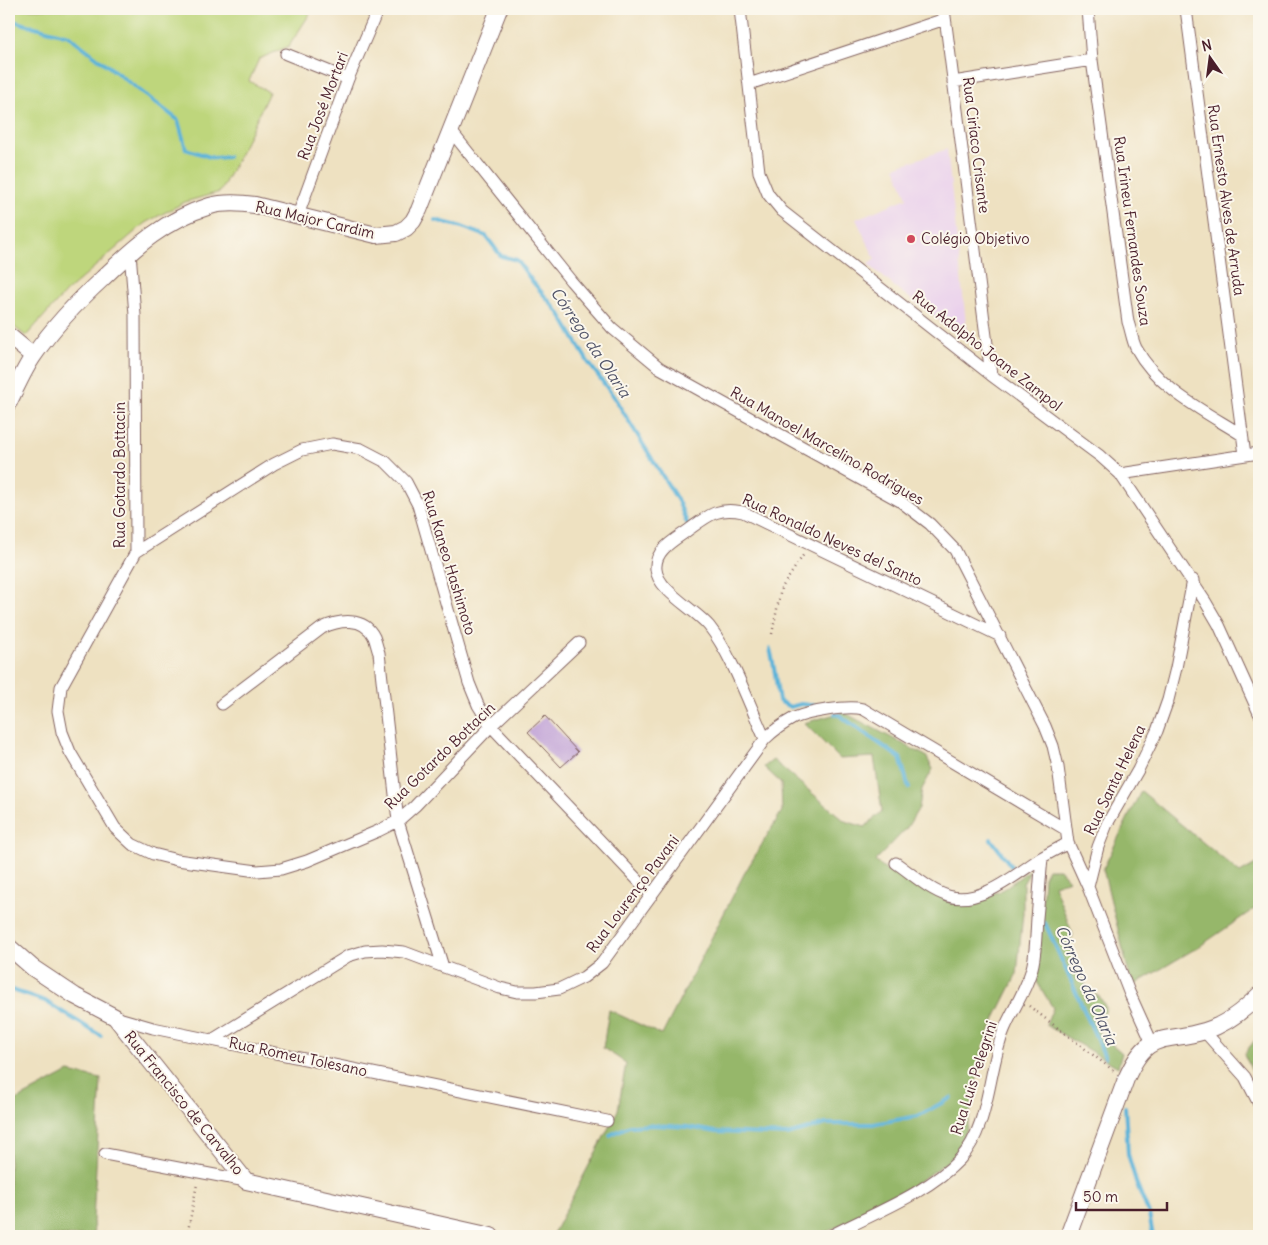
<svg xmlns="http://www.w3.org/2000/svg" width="1268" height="1245" font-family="Delius,sans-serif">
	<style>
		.built { fill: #ead1ec }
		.green { fill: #bed67b; stroke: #847a53 }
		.forest { fill: #96b76b; stroke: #706b4b }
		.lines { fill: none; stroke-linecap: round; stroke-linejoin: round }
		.stream { stroke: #5cb3d9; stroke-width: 4 }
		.building { fill: #bc9bd5 }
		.street-casing { stroke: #836360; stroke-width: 13 }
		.secondary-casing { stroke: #836360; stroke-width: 18 }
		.path { stroke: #836360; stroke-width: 2.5; stroke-dasharray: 1 4; stroke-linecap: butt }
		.street { stroke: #fff; stroke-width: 11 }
		.secondary { stroke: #fff; stroke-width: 16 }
		.poi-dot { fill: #d1495b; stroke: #fbf7ec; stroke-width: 2 }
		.labels { text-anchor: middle; stroke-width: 4; stroke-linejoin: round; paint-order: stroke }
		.street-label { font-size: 15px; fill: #4a1f2b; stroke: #fbf7ec }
		.poi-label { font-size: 15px; fill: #4a1f2b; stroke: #fbf7ec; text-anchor: start }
		.water-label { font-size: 16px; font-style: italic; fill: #505368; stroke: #fbf7ec }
	</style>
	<rect width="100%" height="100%" fill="#fbf7ec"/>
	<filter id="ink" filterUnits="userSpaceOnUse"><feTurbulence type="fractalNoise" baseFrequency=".02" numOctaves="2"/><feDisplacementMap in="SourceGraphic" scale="10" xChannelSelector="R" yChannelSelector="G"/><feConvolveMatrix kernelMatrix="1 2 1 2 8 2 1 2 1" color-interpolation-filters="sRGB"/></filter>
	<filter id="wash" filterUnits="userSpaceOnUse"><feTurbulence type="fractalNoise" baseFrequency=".0096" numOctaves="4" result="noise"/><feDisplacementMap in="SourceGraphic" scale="20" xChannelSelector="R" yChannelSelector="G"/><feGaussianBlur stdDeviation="1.12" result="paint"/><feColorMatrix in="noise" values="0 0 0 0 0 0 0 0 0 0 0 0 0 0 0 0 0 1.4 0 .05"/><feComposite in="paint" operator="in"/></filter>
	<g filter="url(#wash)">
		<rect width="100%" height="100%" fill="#eee1c1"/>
		<path class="built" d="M947 149 967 332 961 337 895 287 868 264 875 259 856 219 907 198 895 167Z"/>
		<path class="green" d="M9 9H313L289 46 259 59 249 81 269 92 243 148 220 192 185 202 145 223 66 292 26 336 9 323Z"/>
		<path class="forest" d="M843 712 926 756 933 769 922 789 919 808 906 829 875 861 888 872 901 871 950 902 999 892 1030 870 1023 884V913L1017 974 996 1016 983 1047 967 1128 953 1158 888 1202 818 1236H561L553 1234 618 1110 626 1063 603 1048 609 1010 662 1035 744 874 782 811 781 783 764 767 773 760 845 821 865 827 882 811 874 757 840 759 804 723Z
			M1141 791 1240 873 1259 862V914L1254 909 1200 946 1132 986 1103 869Z
			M1048 869H1059L1069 880 1054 885 1073 935 1070 943 1088 991 1100 997 1106 1008 1098 1032 1122 1053 1118 1067 1046 1025 1053 1008 1037 982 1044 877Z
			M1259 1035V1085L1244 1054Z
			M69 1072 101 1079 93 1220 94 1236H9V1104Z"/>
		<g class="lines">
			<path class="stream" d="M9 20 69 36 178 120 186 149 213 158 228 157
				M435 220 462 227 486 236 501 256 517 260 532 281 560 314 588 362 614 397 678 501 687 523
				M770 649C775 667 776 684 779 701L790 707 801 704 818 706
				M835 714 839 715 900 758 909 788
				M991 839 1011 866
				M1045 923 1105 1057
				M9 989 45 1001 101 1036
				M1125 1107 1128 1154 1136 1182 1149 1214 1153 1236
				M610 1135 629 1126 654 1125 687 1127 716 1132 787 1135 826 1124H873L918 1116 951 1098"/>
		</g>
		<g id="blocks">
			<path class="building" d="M545 716 578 752 561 767 528 732Z"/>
		</g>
	</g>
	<g filter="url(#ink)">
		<use href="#blocks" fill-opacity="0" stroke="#836360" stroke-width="1"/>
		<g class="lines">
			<defs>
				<path id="street" d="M740 9 759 172 768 194 782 211 991 375 1100 456 1120 474 1205 601 1219 625 1259 713
					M944 9 991 375
					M1088 9 1092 60 1128 322C1131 330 1132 340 1136 348 1158 389 1204 411 1242 435
					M1186 9 1245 455
					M286 54 348 79
					M953 82 1092 60
					M749 84 945 19
					M451 131 571 281 612 328 660 368 900 501 930 524 955 550 1045 726 1053 746 1058 767 1068 843 1088 887 1129 992 1152 1043
					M298 215 348 79 378 9
					M130 252 135 315 136 552 61 687 58 711 62 732 70 752 115 828 132 844 153 854 177 860 257 871 281 869 307 861 378 831 398 821 415 806 491 726 579 643
					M1120 474 1259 453
					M136 552 274 464 302 450 332 444 361 449 386 462 406 482 418 505 469 683 478 705 491 726 652 895
					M222 704 322 628C339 620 364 616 374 637 376 642 377 648 379 653L398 821 443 967
					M765 739C749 704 732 655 709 626 696 610 657 590 656 569 654 549 677 539 691 528 710 514 719 507 743 512L1000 636
					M896 863C912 874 929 890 948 896 980 906 1016 874 1041 858 1049 853 1059 848 1068 843
					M1088 887 1098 847 1107 824 1138 770 1157 731 1168 700 1176 668 1193 580
					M115 1017 153 1028 607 1121
					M1204 1031 1245 1077 1259 1104
					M212 1040 348 956 365 951 382 950 404 952 500 988 517 992H536L559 989 584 977 602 963 765 739C774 730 783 724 794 718 809 712 847 705 863 709L1065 829
					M105 1154 246 1181
					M830 1236C872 1214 928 1193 960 1159 990 1127 988 1069 1004 1030 1013 1008 1028 988 1033 964 1036 949 1036 933 1037 918 1039 898 1040 878 1042 858"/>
				<path id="secondary" d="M9 336 33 356
					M9 402C17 386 24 369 34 355 54 326 78 301 103 278 135 247 166 219 210 206 224 202 240 203 255 205L376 235 396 233 406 228 413 221 419 210 499 9
					M9 947 33 968 75 996 115 1017 246 1181 491 1236
					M1068 1236 1126 1079C1148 1029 1161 1044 1205 1031 1227 1024 1244 1010 1259 995"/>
			</defs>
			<use href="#street" class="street-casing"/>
			<use href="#secondary" class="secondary-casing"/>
			<path class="path" d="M772 634 781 589 804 554
				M1029 1006 1114 1071
				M187 1236 197 1184"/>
			<use href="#street" class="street"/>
			<use href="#secondary" class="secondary"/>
		</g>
	</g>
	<circle class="poi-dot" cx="911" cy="239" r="5"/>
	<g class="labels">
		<g class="street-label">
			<text transform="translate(323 106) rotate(-69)" y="5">Rua José Mortari</text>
			<text transform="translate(976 145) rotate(83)" y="5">Rua Ciríaco Crisante</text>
			<text transform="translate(1226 200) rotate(82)" y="5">Rua Ernesto Alves de Arruda</text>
			<text transform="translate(315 220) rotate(13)" y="5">Rua Major Cardim</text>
			<text transform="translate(1132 231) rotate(82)" y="5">Rua Irineu Fernandes Souza</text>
			<text transform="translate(987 351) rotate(38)" y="5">Rua Adolpho Joane Zampol</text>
			<text transform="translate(827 446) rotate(30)" y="5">Rua Manoel Marcelino Rodrigues</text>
			<text transform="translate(120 475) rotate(-90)" y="5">Rua Gotardo Bottacin</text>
			<text transform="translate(832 540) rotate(25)" y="5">Rua Ronaldo Neves del Santo</text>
			<text transform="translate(449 563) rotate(73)" y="5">Rua Kaneo Hashimoto</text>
			<text transform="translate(440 756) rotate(-44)" y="5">Rua Gotardo Bottacin</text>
			<text transform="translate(1115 780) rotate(-64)" y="5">Rua Santa Helena</text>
			<text transform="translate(633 894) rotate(-53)" y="5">Rua Lourenço Pavani</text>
			<text transform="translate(298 1057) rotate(12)" y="5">Rua Romeu Tolesano</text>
			<text transform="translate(974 1078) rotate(-72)" y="5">Rua Luis Pelegrini</text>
			<text transform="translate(184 1103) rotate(51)" y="5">Rua Francisco de Carvalho</text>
		</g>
		<g class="poi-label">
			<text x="921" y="244">Colégio Objetivo</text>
		</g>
		<g class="water-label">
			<text transform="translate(591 342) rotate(56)" y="6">Córrego da Olaria</text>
			<text transform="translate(1087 985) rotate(66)" y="6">Córrego da Olaria</text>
		</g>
	</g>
	<rect width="1268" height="1245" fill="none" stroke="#fbf7ec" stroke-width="30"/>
	<g transform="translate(1210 58) rotate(346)" stroke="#fbf7ec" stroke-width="4" paint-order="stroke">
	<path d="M0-4L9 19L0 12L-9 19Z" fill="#4a1f2b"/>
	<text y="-8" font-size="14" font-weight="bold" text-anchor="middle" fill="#4a1f2b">N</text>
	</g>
	<path d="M1076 1202v8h91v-8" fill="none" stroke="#4a1f2b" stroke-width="2.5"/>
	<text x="1083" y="1202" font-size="15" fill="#4a1f2b" stroke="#fbf7ec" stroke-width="4" paint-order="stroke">50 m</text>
</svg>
